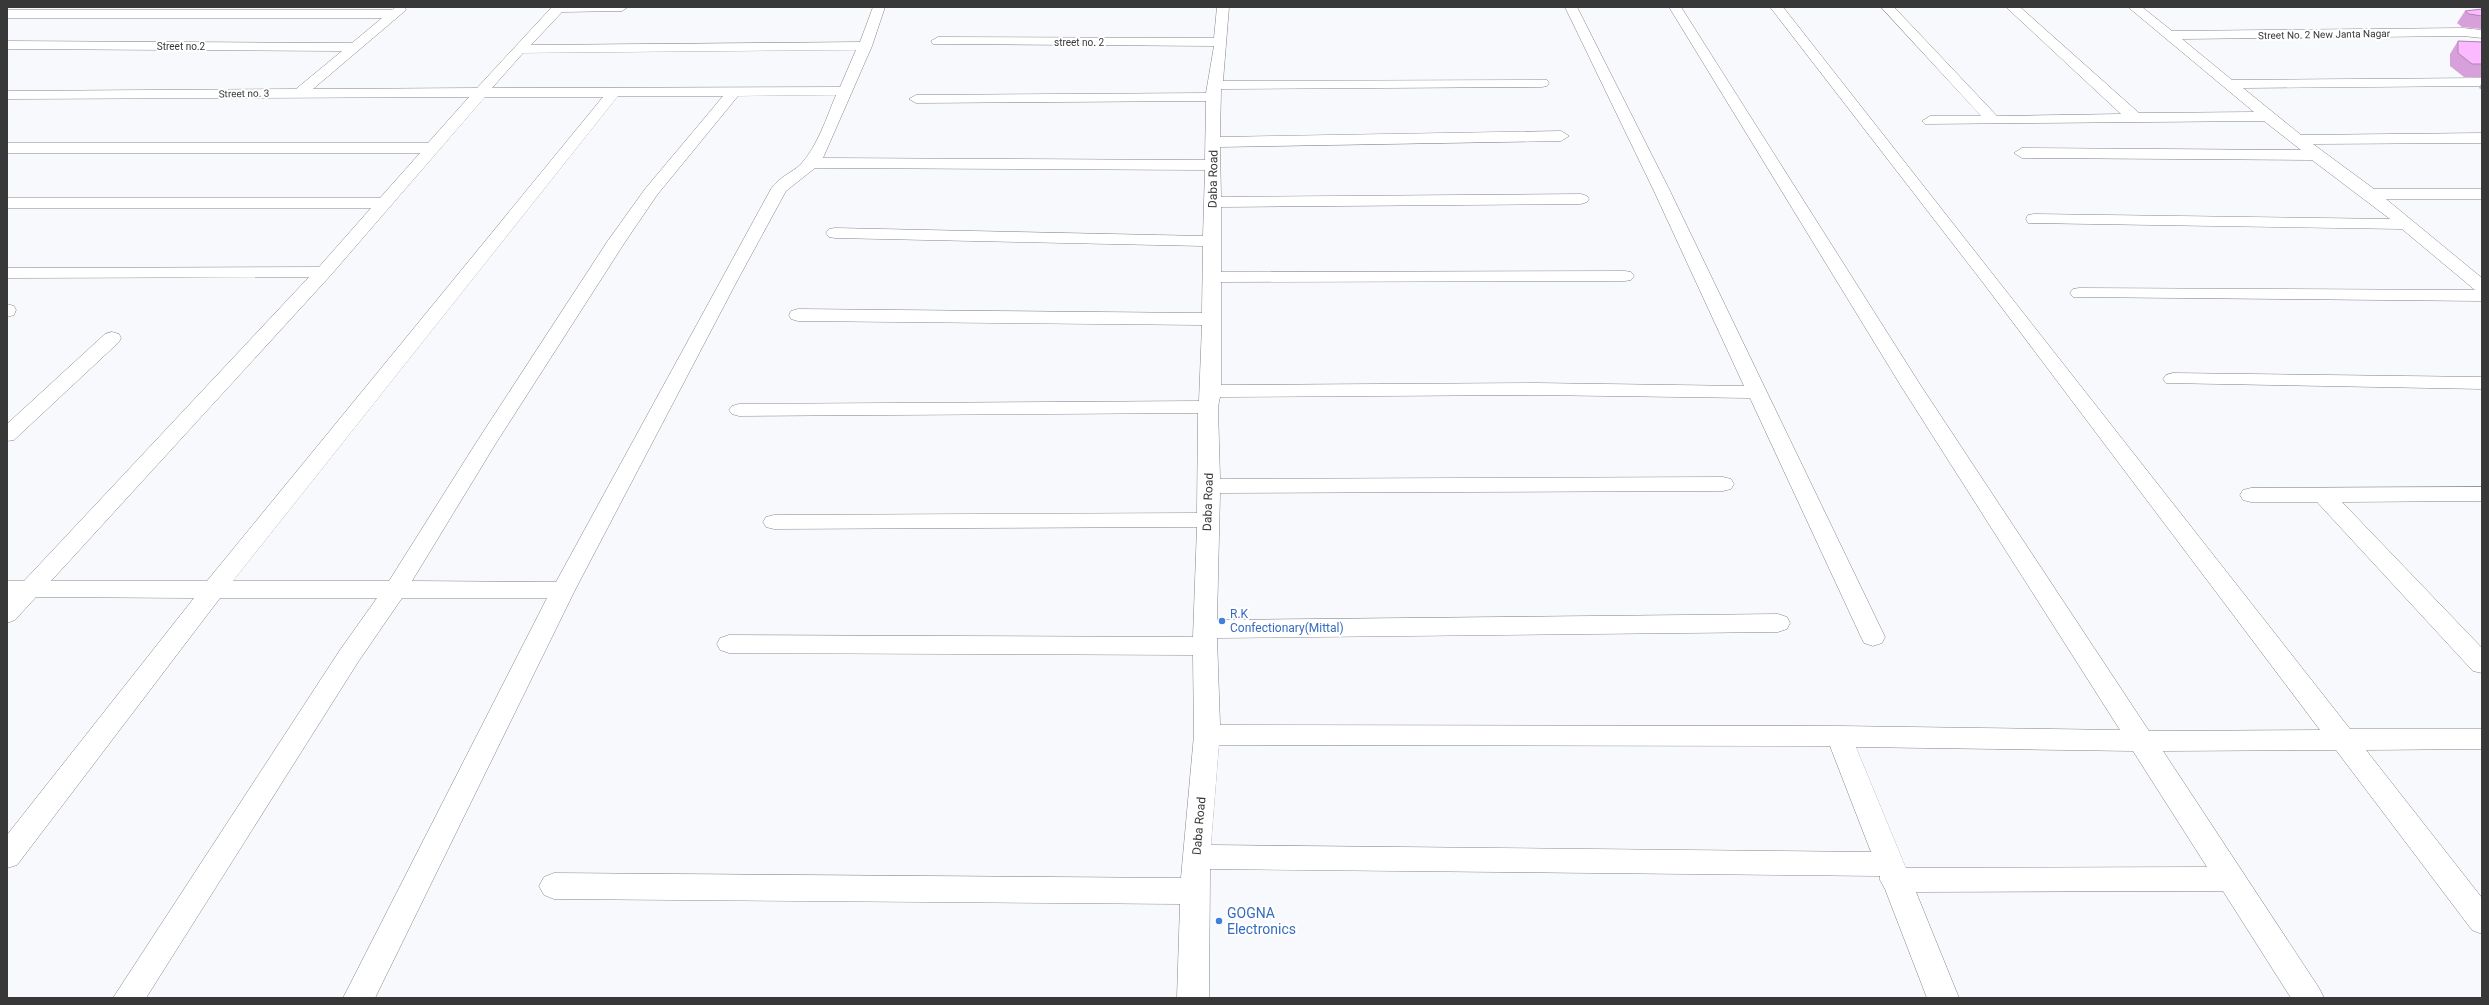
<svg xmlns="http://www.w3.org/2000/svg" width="2489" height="1005" font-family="Roboto,sans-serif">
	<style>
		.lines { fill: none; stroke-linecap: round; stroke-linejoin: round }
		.minor-casing { stroke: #848688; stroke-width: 1 }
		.minor { fill: #fff; fill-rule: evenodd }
		.wall { fill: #d8a0db }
		.building { fill: #fbbaff; stroke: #b082b2 }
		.shop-dot { fill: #3f7fe0; stroke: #fff; stroke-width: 1.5 }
		.labels { text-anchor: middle; stroke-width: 4; stroke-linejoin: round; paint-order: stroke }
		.far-street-label { font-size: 10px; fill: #383839; stroke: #fff }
		.street-label { font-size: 12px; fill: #383839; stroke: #fff }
		.shop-label { font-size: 12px; fill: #366cbe; stroke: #fff; text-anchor: start }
		.near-shop-label { font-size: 14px; fill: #366cbe; stroke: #fff; text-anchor: start }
	</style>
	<rect width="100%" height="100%" fill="#f7f9fc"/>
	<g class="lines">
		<defs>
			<path id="minor" d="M396 7H405L406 10 313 89 477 88 552 7H628L622 11 562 12 531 45 860 42 873 7H885L872 46 823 158 1205 160 1206 101 916 103 909 99 916 95 1206 93 1214 46 933 44 931 41 938 37 1214 38 1217 7H1229L1223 81 1547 80 1549 83 1547 86 1542 87 1221 89 1220 137 1561 131 1569 136 1561 141 1220 147 1221 197 1581 194 1587 196 1589 199 1587 202 1581 204 1221 207V272L1625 271 1631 272 1634 276 1631 280 1625 281 1221 282V385L1536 383 1744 386 1654 191 1565 7H1577L1670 191 1885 637 1882 643 1873 646 1864 643 1861 637 1750 398 1536 395 1220 397 1218 407 1220 479 1723 477 1731 479 1734 484 1731 489 1723 491 1220 493 1217 620 1778 614 1787 617 1790 623 1787 629 1778 632 1217 638 1220 725 1839 726 2120 730 1901 386 1669 7H1681L1921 386 2149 731 2320 730 1984 284 1770 7H1783L2350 729H2482V749L2366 750 2482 898V934L2472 930 2336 750 2163 751 2319 988 2324 998H2291L2223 891 1916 892 1959 998H1927L1885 889 1880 880V876L1210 869 1209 998H1177L1180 904 554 899 544 895 539 886 544 877 554 873 1181 878 1194 735 1193 655 729 653 720 650 717 644 720 638 729 635 1193 637 1197 527 774 529 766 527 763 522 766 517 774 515 1197 513 1198 413 739 416 732 414 729 410 732 406 739 404 1199 401 1202 325 798 321 791 319 789 315 791 311 798 309 1202 313 1203 246 835 238 829 237 826 233 829 229 835 228 1203 236 1205 170 815 168 786 191 737 281 575 590 375 998H343L547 598H402L358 662 146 998H113L340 650 377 598H220L17 865 7 868V835L194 598 36 597 15 620 7 623V581H24L309 277 7 278V268L319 267 371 208H7V198H380L420 153H7V143H428L469 97 7 99V91L296 89 342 51 7 49V41L352 43 382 18H7V10H392ZM856 50 840 87 492 88 523 53ZM836 95C826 119 818 145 801 164 792 173 780 176 771 189L556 582 412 581 496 443 625 242 657 195 738 96ZM618 96H723L645 189 607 242 476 443 389 581H233ZM485 97H603L207 581H51L330 276ZM1219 745 1830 746 1871 852 1211 845ZM1856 747 2133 751 2207 867 1906 868Z
				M1881 7H1894L1997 116 2121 114 2006 7H2020L2139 113 2254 112 2128 7H2142L2172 31 2463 28 2482 30V38L2463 36 2182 39 2232 80 2482 78V86L2243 88 2301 135 2482 133V143L2313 144 2374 189H2482V199H2386L2482 278V301L2073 297 2070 293 2073 289 2079 288 2475 290 2402 229 2028 223 2026 219 2028 215 2034 214 2390 219 2312 160 2022 158 2014 153 2022 148 2301 150 2264 121 1925 124 1922 121 1930 116H1981Z
				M7 304 14 306 16 310 14 315 7 317Z
				M112 332 119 334 121 338 119 342 14 440 7 441V424L105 334Z
				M2173 373 2482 377V389L2166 383 2163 379 2166 375Z
				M2482 487V501L2342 502 2482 648V673L2473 671 2317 502H2251L2243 500 2240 495 2243 490 2251 488Z"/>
		</defs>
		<use href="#minor" class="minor-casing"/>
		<use href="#minor" class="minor"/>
	</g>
	<path class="wall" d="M2482 9V29L2462 27 2457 23 2465 11Z
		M2458 41 2482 42V77H2464L2450 66V54Z
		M2482 82V90L2479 88Z"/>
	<path class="building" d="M2482 9V16L2469 14 2465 11Z
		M2458 41 2482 42V64H2472L2458 53Z"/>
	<g class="shop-dot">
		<circle cx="1222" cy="621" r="4"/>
		<circle cx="1219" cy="921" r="4"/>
	</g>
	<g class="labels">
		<g class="far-street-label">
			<text transform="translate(2324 34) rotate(-1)" y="4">Street No. 2 New Janta Nagar</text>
			<text x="1079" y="46">street no. 2</text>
			<text x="181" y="50">Street no.2</text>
			<text transform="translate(244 93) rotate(-1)" y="4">Street no. 3</text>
		</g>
		<g class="street-label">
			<text transform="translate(1213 179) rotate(-89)" y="4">Daba Road</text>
			<text transform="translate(1208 502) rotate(-88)" y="4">Daba Road</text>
			<text transform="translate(1199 826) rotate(-85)" y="4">Daba Road</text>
		</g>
		<g class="shop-label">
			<text x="1230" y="618">R.K<tspan x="1230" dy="14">Confectionary(Mittal)</tspan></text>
		</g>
		<g class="near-shop-label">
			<text x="1227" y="918">GOGNA<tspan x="1227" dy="16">Electronics</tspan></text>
		</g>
	</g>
	<rect width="2489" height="1005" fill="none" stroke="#383839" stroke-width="16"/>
</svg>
